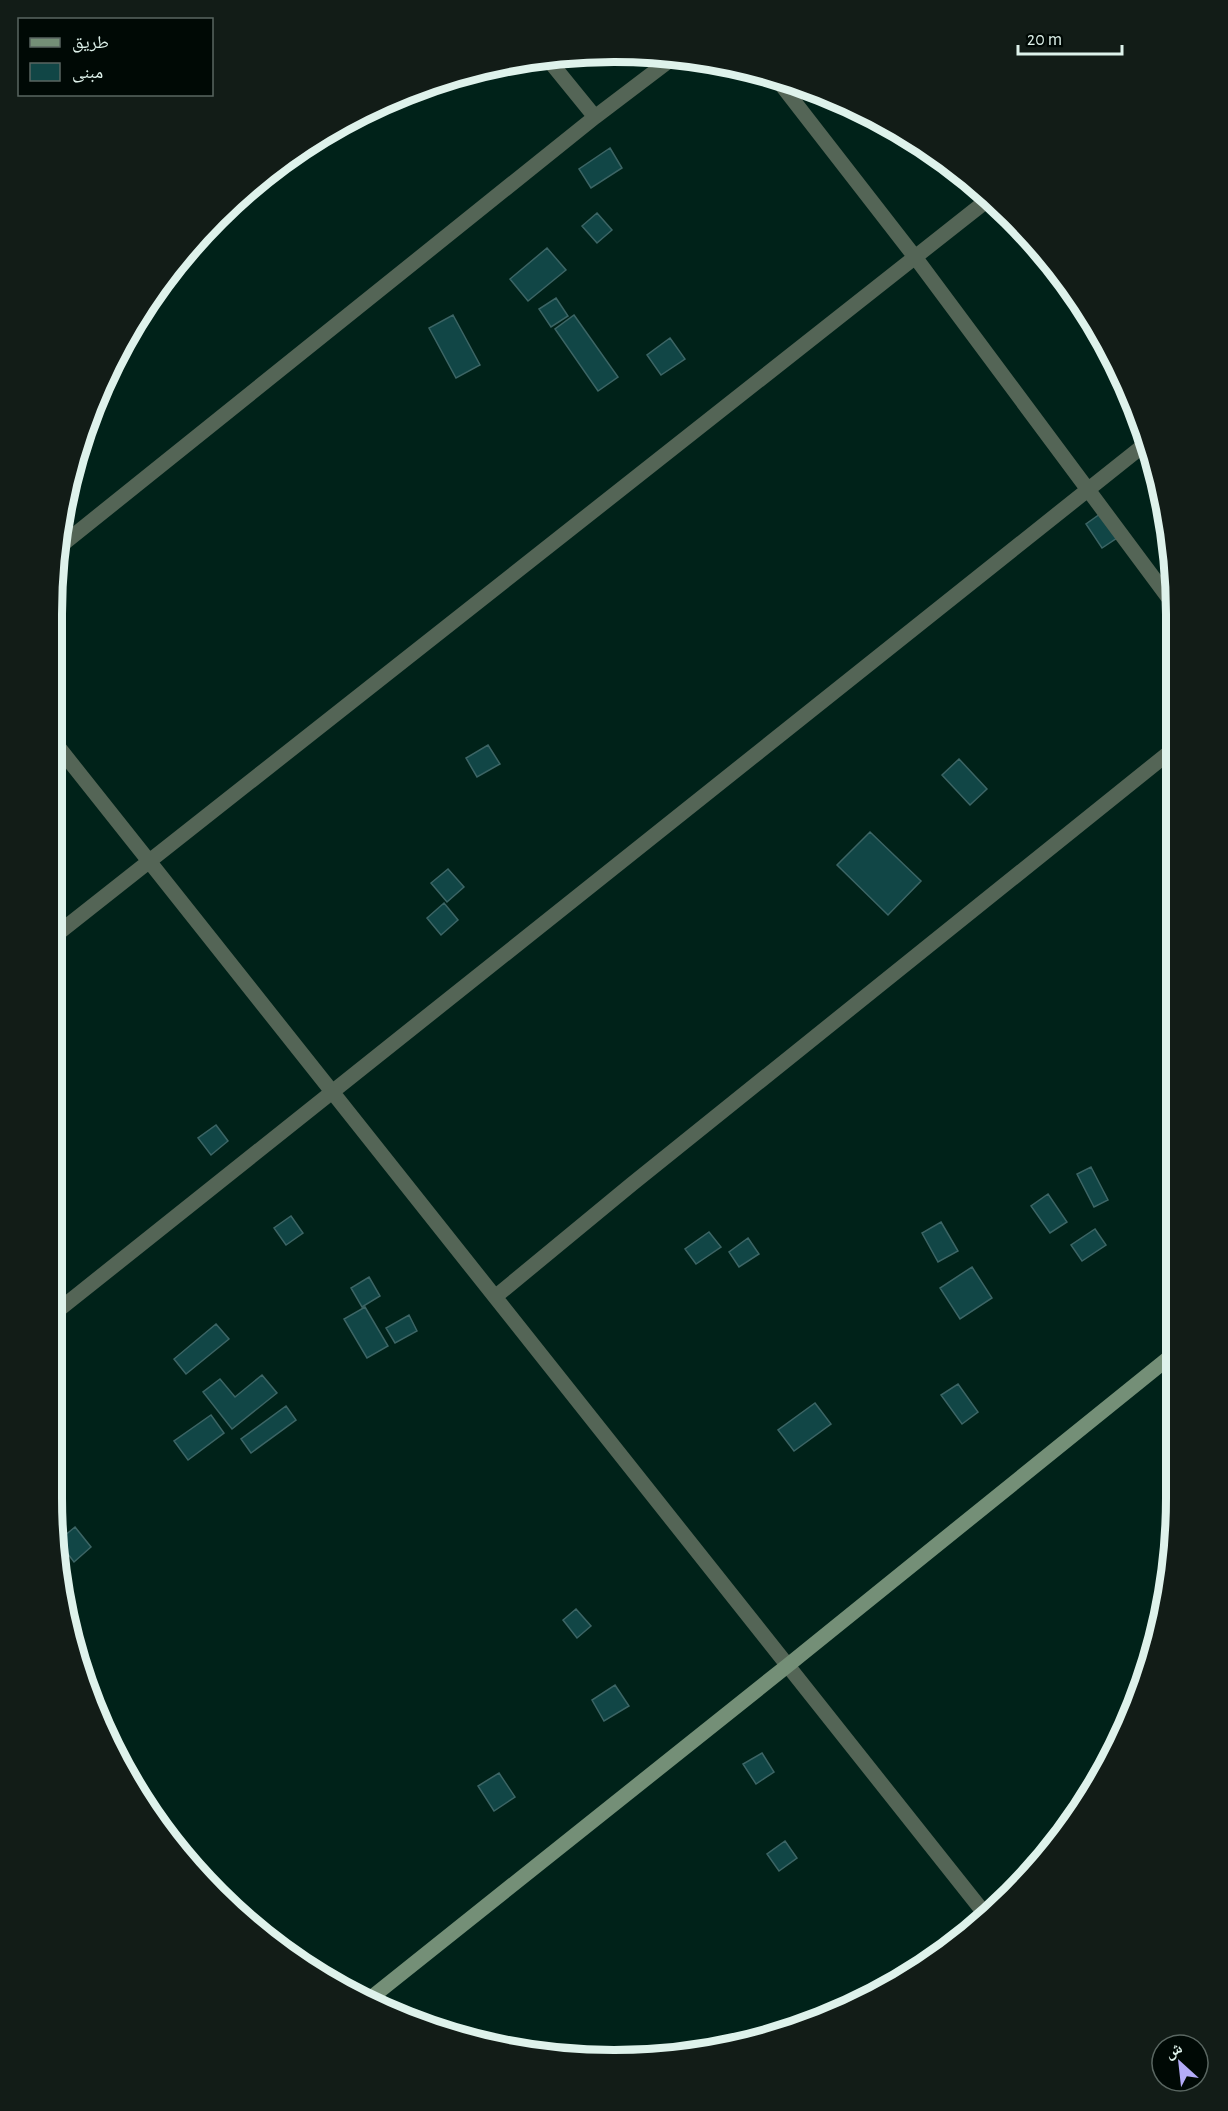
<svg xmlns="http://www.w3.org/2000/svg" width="1228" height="2111" font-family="'Alegreya Sans','Noto Naskh Arabic',sans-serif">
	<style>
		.building { fill: #114646; stroke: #3c6565; stroke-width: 1.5 }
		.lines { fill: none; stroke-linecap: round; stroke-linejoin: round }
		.street { stroke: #546556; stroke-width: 15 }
		.secondary { stroke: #748f77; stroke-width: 15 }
		.rim { fill: none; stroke: #def2eb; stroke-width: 8 }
	</style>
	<rect width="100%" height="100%" fill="#002219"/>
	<path class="building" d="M610 148 622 168 591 188 579 169Z
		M597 213 612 230 597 243 582 226Z
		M547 248 566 270 528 301 510 279Z
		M556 298 568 316 551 327 539 309Z
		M453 315 480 365 456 378 429 328Z
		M574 315 618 377 598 391 555 329Z
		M670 338 685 359 661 375 647 355Z
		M1100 514 1117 538 1102 548 1086 524Z
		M488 745 500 764 477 777 466 758Z
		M959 759 987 789 970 805 942 775Z
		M870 832 921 881 888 915 837 865Z
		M448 869 464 887 447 902 431 883Z
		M444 903 458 920 441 935 427 918Z
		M216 1125 228 1141 211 1155 198 1138Z
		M1091 1167 1108 1200 1094 1207 1077 1174Z
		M1048 1194 1067 1222 1050 1233 1031 1206Z
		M291 1216 303 1233 286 1245 274 1228Z
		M941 1222 958 1251 938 1262 922 1233Z
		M1095 1229 1106 1245 1082 1261 1071 1245Z
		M709 1232 721 1247 696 1264 685 1249Z
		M748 1238 759 1254 739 1267 729 1252Z
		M972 1267 992 1298 960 1319 940 1288Z
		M369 1277 380 1296 362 1307 351 1288Z
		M365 1307 388 1346 367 1358 344 1319Z
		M409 1315 417 1331 395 1343 386 1328Z
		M216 1324 229 1339 186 1374 174 1359Z
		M262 1375 277 1393 232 1429 203 1392 220 1379 235 1397Z
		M958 1384 978 1412 962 1424 941 1395Z
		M815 1403 831 1424 794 1451 778 1430Z
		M286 1406 296 1420 251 1453 241 1439Z
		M211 1415 224 1433 188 1460 174 1441Z
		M1176 1516V1534L1174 1541 1163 1525Z
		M75 1527 91 1547 74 1562 58 1541Z
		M576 1609 591 1626 577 1638 563 1620Z
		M615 1685 629 1706 604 1721 592 1700Z
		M762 1753 774 1772 756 1784 743 1764Z
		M499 1773 515 1797 494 1811 478 1786Z
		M785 1841 797 1858 779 1871 767 1854Z"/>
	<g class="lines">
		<path class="street" d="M547 58 595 117
			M776 78 915 257 1176 608
			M58 548 595 117 674 57
			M52 739 985 1914
			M52 938 990 198
			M495 1297 632 1184 1176 747
			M51 1316 1149 441"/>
		<path class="secondary" d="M372 1997 787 1666 1176 1352"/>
	</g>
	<path d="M0 0H1228V2111H0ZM614 62H614A552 552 0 0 1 1166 614V1498A552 552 0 0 1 614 2050H614A552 552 0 0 1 62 1498V614A552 552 0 0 1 614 62Z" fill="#121c17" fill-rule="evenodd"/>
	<path class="rim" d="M614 62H614A552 552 0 0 1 1166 614V1498A552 552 0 0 1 614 2050H614A552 552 0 0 1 62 1498V614A552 552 0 0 1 614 62Z"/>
	<rect x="18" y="18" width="195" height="78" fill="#000905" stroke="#596661" stroke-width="1.5"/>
	<rect x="30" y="38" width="30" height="9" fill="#748f77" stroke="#596661" stroke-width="1.5"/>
	<text x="72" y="48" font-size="18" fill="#def2eb">طريق</text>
	<rect x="30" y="63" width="30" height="18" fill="#114646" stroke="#596661" stroke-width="1.5"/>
	<text x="72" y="78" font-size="18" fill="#def2eb">مبنى</text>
	<g transform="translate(1180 2063) rotate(333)"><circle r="28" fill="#000905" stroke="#596661" stroke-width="1.5"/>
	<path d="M0-4.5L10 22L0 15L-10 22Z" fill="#b4acf9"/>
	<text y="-9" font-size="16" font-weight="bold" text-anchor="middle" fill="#def2eb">ش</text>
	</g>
	<path d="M1018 45v9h104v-9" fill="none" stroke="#def2eb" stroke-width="3"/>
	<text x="1027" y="45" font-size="18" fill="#def2eb" stroke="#000905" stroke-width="4.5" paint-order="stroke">20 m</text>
</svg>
